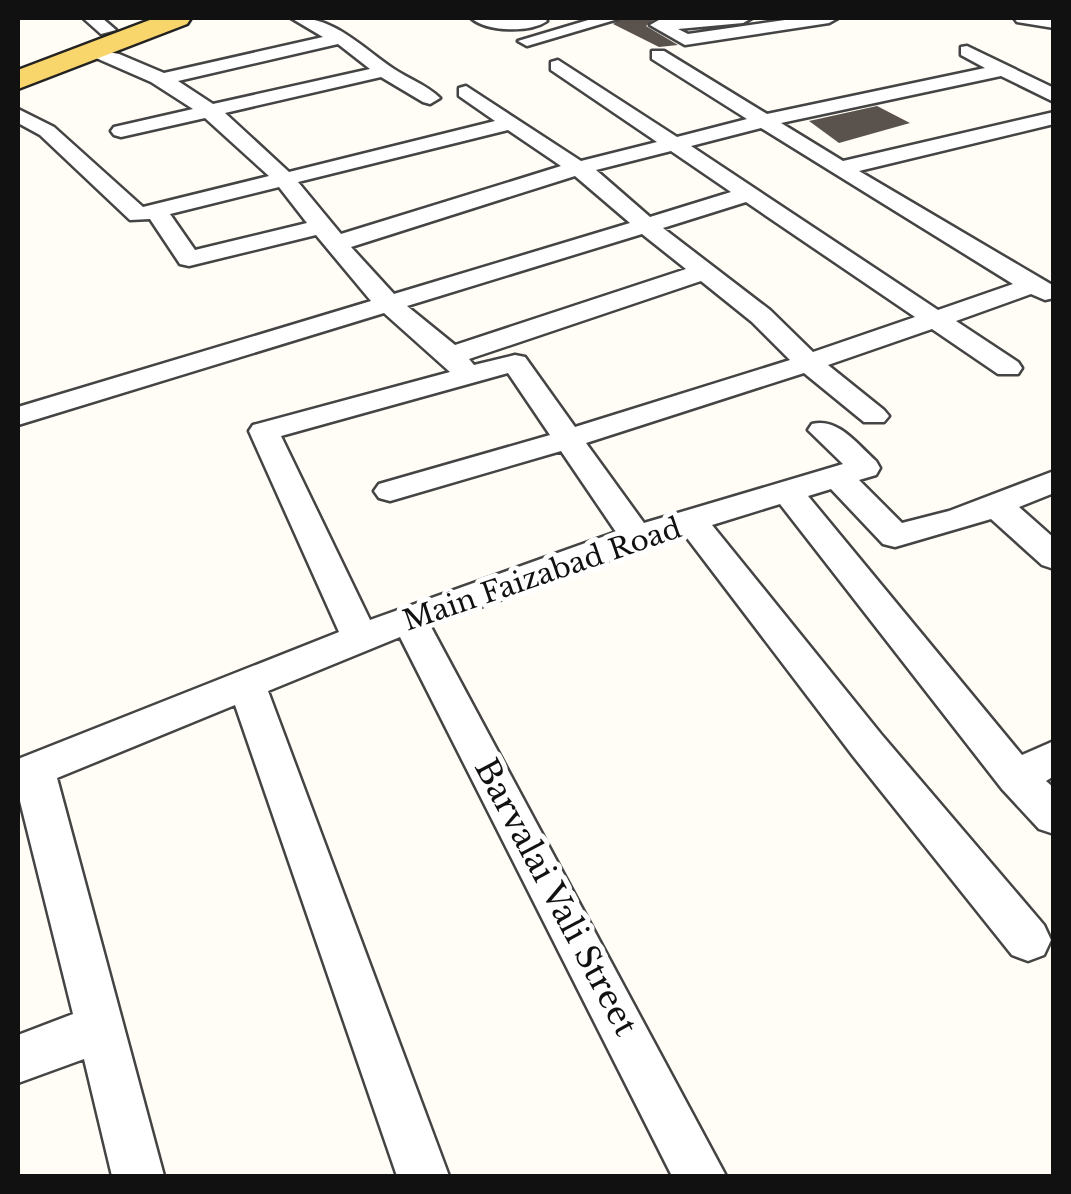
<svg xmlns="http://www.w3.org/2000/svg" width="1071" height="1194" font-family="'Libre Baskerville',serif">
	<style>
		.building { fill: #5a524d }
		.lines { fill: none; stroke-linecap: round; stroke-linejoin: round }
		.minor-casing { stroke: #444; stroke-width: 5 }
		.primary-casing { stroke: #222; stroke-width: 5 }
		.minor { fill: #fff; fill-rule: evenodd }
		.primary { fill: #f9d66b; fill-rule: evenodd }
		.labels { text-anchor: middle; stroke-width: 10; stroke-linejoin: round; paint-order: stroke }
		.street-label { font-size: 28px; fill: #111; stroke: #fff }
		.near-street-label { font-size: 32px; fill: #111; stroke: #fff }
	</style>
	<rect width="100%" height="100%" fill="#fffdf5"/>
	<path class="building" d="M621 18H656L646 26 678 45 659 47 613 24Z
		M877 106 910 123 839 143 809 121Z"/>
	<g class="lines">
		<defs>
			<path id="minor" d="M83 18H102L116 30 101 34Z
				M291 18C333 15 361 47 394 69 409 79 427 85 440 98L430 104 423 102 381 77 225 113 289 172 495 121 459 96V88L466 86 581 161 657 142 551 70V62L558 60 677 137 747 119 652 59V51H664L767 114 985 68 961 55V47L967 46 1054 88V102L1001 76 781 123 843 161 1054 112V124L859 171 1054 286V298L1045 300 1031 294 956 321 1018 362 1022 368 1018 374H998L932 329 828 365 884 410 889 416 884 422H864L804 373 586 443 644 523 843 464 808 430 812 424C838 417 858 445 876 461L880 468 876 475 859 480 902 523 949 511 1054 471V493L1019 507 1054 538V569L1042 565 991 519 895 547 883 544 831 489 808 496 1022 755 1054 741V776L1046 781 1054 788V834L1039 829 1002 789 780 504 712 525 881 734 1044 925 1051 940 1044 955 1028 961 1012 955 853 756 684 534 430 625 726 1176H672L400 637 268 691 449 1176H397L235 705 57 778 164 1176H112L84 1059 18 1083V1035L73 1014 18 793V759L339 632 249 431 253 425 450 372 384 313 18 425V407L371 301 316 235 189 266 180 264 150 219 130 220 40 135 18 123V109L54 127 143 207 269 176 205 118 121 137 114 135 111 131 114 127 193 109 151 82 80 51 83 47 119 54 164 73 323 37ZM338 44 370 69 213 104 178 81ZM761 128 1013 284 938 310 691 146ZM508 130 561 166 341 234 298 182ZM671 151 731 192 650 217 596 170ZM575 176 630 223 394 294 351 247ZM279 187 307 223 195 250 170 214ZM746 202 915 317 813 352 770 310 663 228ZM642 234 686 269 455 345 407 306ZM701 281 752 322 790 360 575 427 525 357 515 355 474 365 469 359ZM508 373 550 435 379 484 374 491 379 498 390 501 561 451 616 532 370 620 281 436Z
				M471 18H544L547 21C530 33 487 32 471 18Z
				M595 18 618 19 527 46 518 41Z
				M687 18H752L743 23 678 29 688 34 799 18H838L829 23 685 45 650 25 659 20Z
				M1014 18H1054V28L1017 22Z"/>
			<path id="primary" d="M155 18H191L187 24 18 89V70Z"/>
		</defs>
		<use href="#minor" class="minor-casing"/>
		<use href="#primary" class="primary-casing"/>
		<use href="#minor" class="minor"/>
		<use href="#primary" class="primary"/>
	</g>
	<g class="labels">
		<g class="street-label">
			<text transform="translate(542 574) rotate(-19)" y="10">Main Faizabad Road</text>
		</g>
		<g class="near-street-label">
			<text transform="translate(556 897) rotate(62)" y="11">Barvalai Vali Street</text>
		</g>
	</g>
	<rect width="1071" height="1194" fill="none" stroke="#111111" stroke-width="40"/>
</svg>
